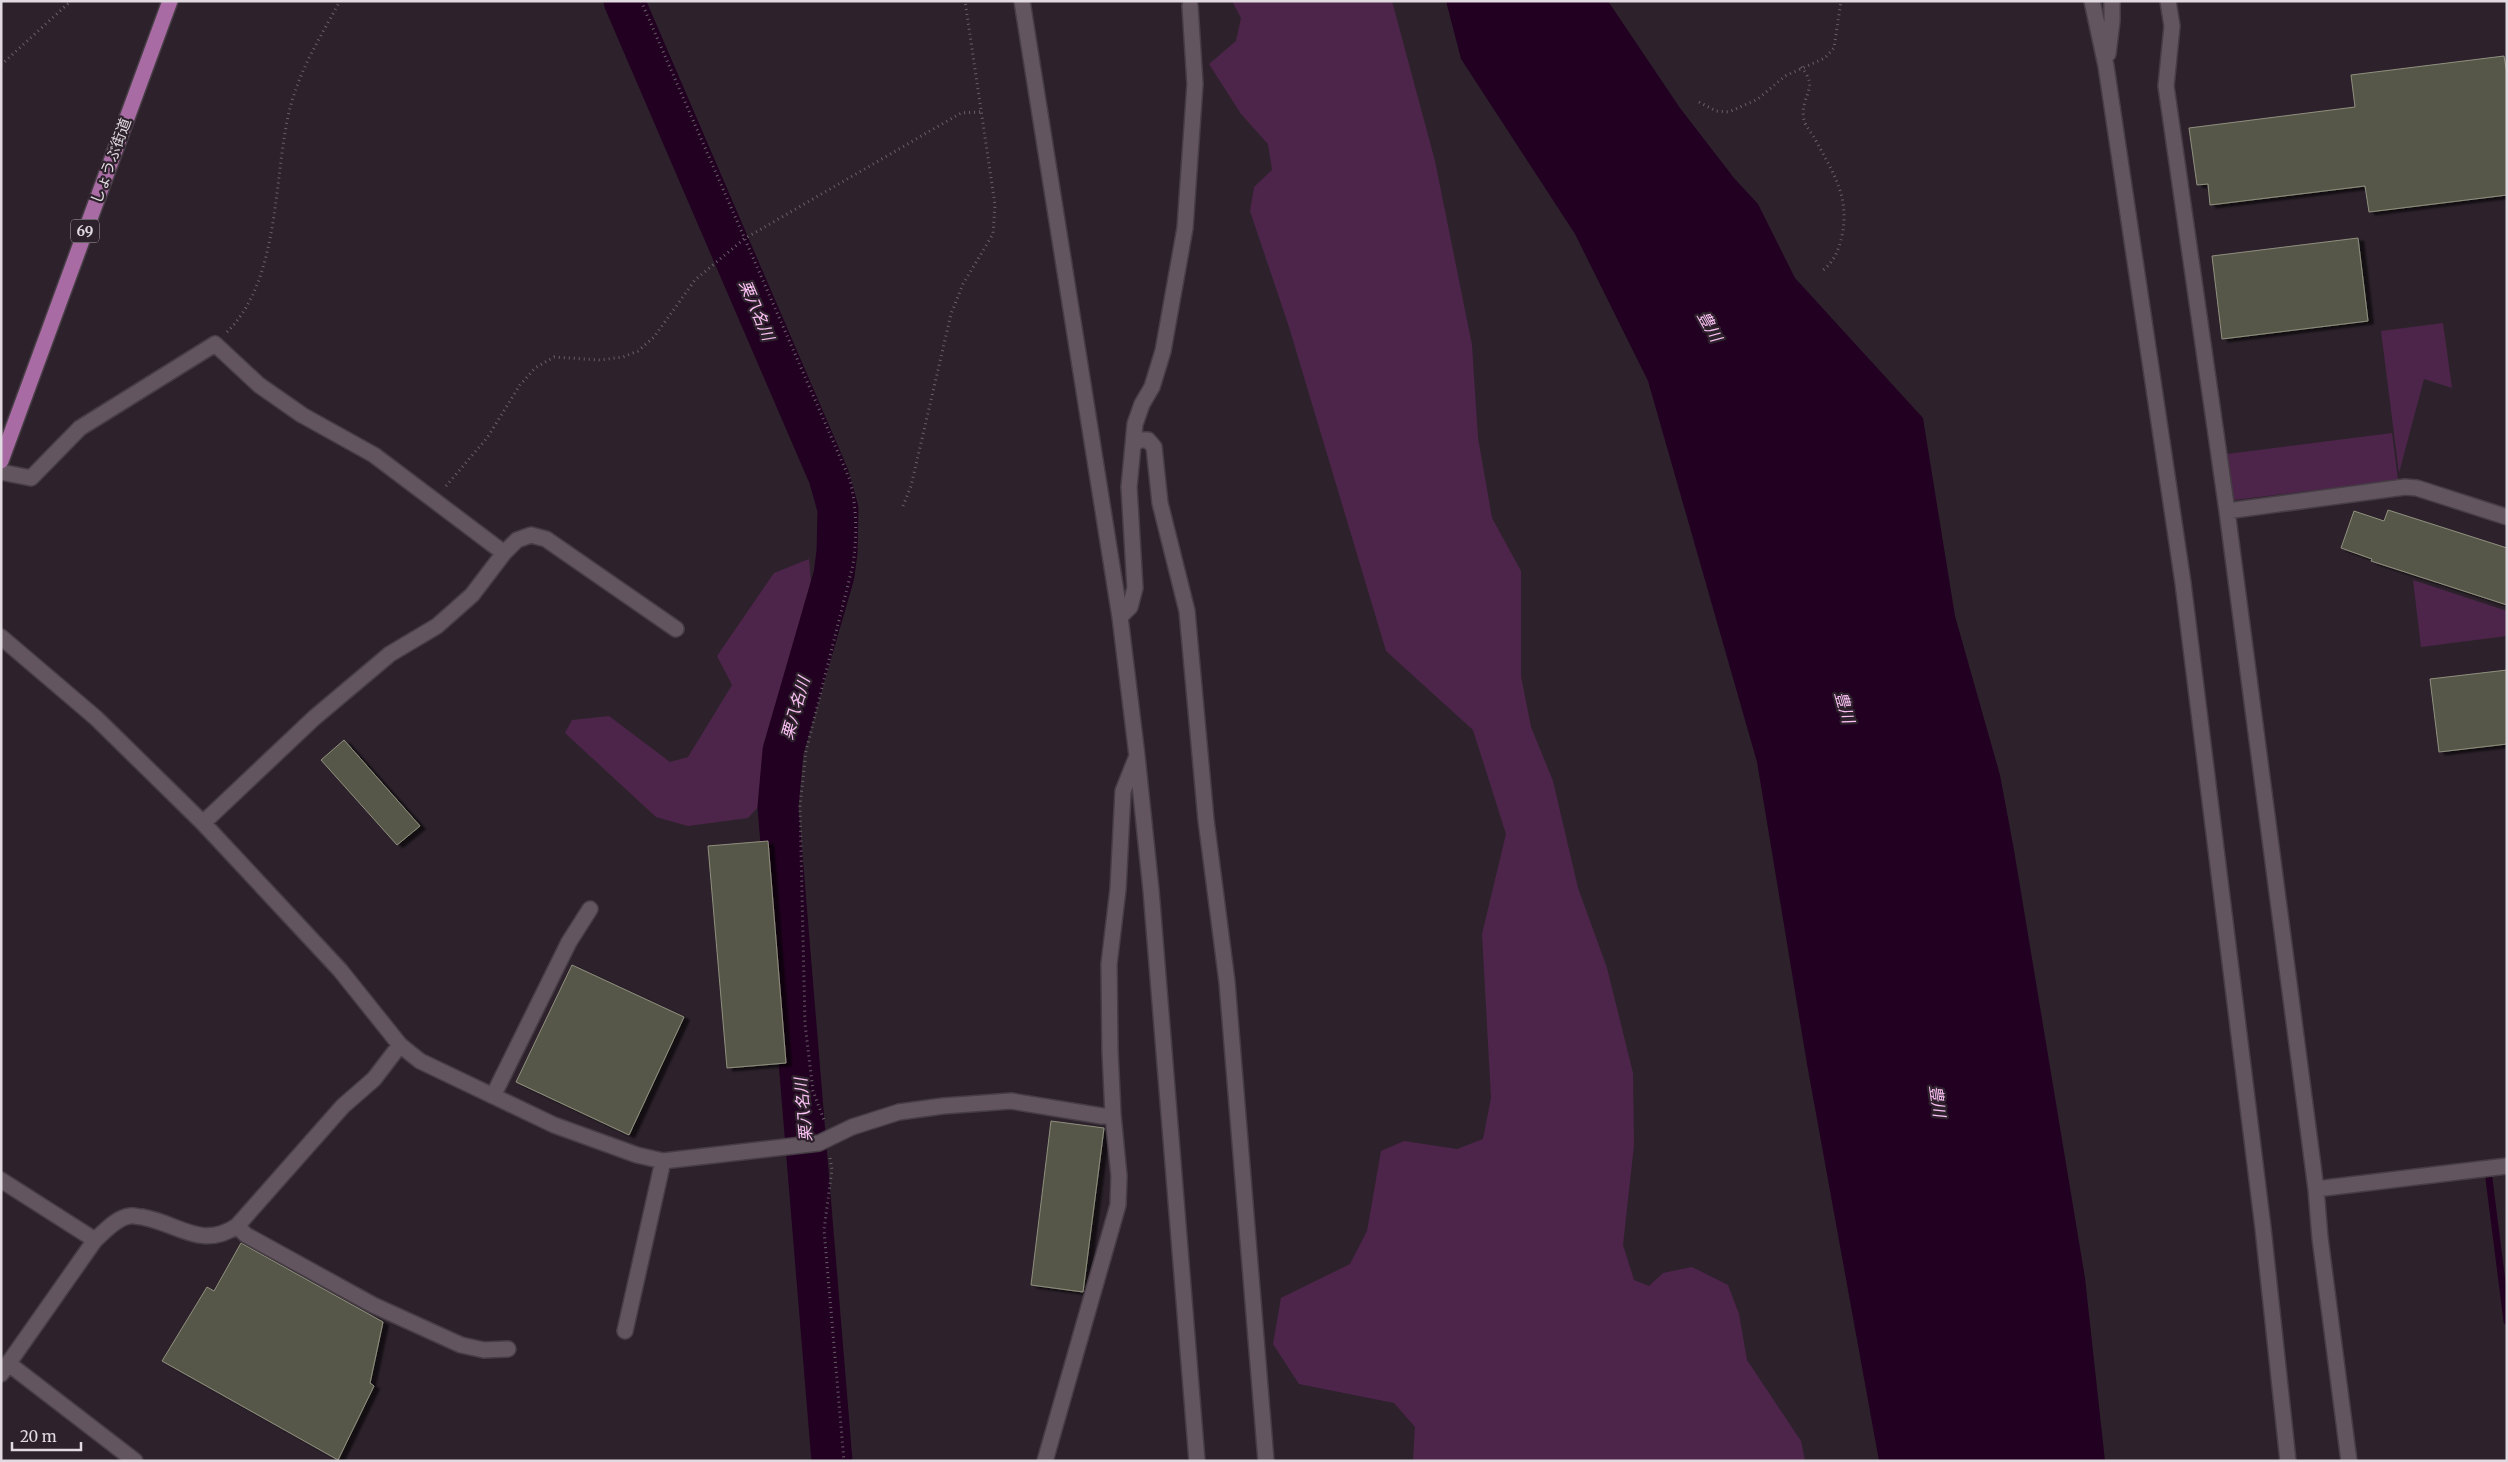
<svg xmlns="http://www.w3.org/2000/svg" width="2508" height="1462" font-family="Merriweather,'Noto Sans JP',serif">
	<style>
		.green { fill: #4d254a }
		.water { fill: #220021 }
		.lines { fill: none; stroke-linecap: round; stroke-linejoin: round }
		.stream { stroke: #220021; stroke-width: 7 }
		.river { stroke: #220021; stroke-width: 41 }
		.building { fill: #575748; stroke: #90907f; filter: url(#shadow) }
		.minor-casing { stroke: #463d45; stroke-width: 18 }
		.major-casing { stroke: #463d45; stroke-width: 18 }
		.path { stroke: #696068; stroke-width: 3; stroke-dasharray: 1 4; stroke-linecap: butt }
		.minor { stroke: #625560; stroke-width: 15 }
		.major { stroke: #a86ba3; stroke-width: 15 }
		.labels { text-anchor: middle; stroke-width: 4.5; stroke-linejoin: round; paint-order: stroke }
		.shield { fill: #2d222c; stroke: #aba3aa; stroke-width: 1 }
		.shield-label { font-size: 14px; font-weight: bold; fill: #e1dae0 }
		.street-label { font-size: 15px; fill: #e1dae0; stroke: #2d222c }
		.water-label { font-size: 16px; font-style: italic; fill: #fcc0f5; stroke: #2d222c }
	</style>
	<defs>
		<filter id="shadow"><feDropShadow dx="5.5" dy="3" stdDeviation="1" flood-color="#0009"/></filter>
	</defs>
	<rect width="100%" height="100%" fill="#2d222c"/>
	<path class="green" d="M1232 1H1392L1435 161 1472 345 1478 438 1492 518 1521 571V676L1531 727 1553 781 1578 888 1607 968 1633 1073 1634 1145 1623 1245 1634 1280 1649 1286 1663 1273 1692 1267 1728 1285 1739 1314 1747 1360 1801 1441 1805 1461H1413L1415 1427 1394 1403 1299 1384 1273 1344 1281 1298 1350 1264 1367 1231 1381 1151 1404 1141 1457 1149 1483 1139 1491 1098 1482 934 1506 834 1473 730 1386 651 1289 327 1250 211 1254 187 1272 170 1268 144 1241 114 1209 64 1236 41 1241 18Z
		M2443 323 2452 388 2424 379 2399 473 2381 331Z
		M2392 433 2398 480 2234 500 2227 454Z
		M809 559 812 595 766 756 763 802 748 818 688 826 656 817 565 733 572 720 609 716 670 762 688 757 732 685 717 656 774 573Z
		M2413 580 2507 611V636L2421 647Z"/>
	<path class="water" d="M1446 1H1608L1680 108 1734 178 1758 204 1795 278 1923 418 1955 616 2000 775 2014 850 2085 1278 2105 1461H1879L1807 1064 1757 762 1648 381 1575 234 1461 59Z"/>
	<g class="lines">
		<path class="stream" d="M2489 1179 2507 1321"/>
		<path class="river" d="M624 1 829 477 838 509 837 552 834 575 783 751 778 807 832 1461"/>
	</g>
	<path class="building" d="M2504 56 2507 74V195L2369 212 2365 186 2210 205 2208 184 2197 185 2189 128 2355 107 2351 75Z
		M2358 238 2368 321 2222 339 2212 256Z
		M2388 510 2507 548V605L2371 561 2372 559 2341 548 2354 511 2384 521Z
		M2507 670V744L2439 752 2430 679Z
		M344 740 420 826 397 845 321 760Z
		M768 841 786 1063 727 1068 708 846Z
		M572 965 684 1017 629 1135 516 1082Z
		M1051 1121 1104 1128 1083 1292 1031 1285Z
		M241 1243 383 1322 370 1383 374 1386 338 1460 162 1361 207 1287 214 1291Z"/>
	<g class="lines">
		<defs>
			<path id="minor" d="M1022 1 1120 617 1137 756 1151 890 1197 1461
				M2092 1 2106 66 2183 583 2263 1228 2288 1461
				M2168 1 2172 26 2166 86 2227 511 2316 1189 2320 1238 2349 1461
				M2108 54 2112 21V1
				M1133 446 1138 440H1148L1154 447 1160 503 1187 611 1206 820 1227 982 1266 1461
				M1 472 31 478 80 428 215 344 259 385 302 415 374 455 504 553
				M2227 511 2405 487 2417 488 2507 517
				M1120 617 1130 607 1135 588 1129 487 1135 424 1142 404 1152 387 1163 351 1185 228 1195 84 1190 6
				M1 637 96 718 203 823 340 970 400 1045 420 1061 554 1125 637 1155 663 1161 819 1143 852 1127 899 1112 943 1106 1011 1101 1102 1116 1113 1115
				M203 823 314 718 390 654 437 626 472 595 504 553 517 540 531 535 546 539 676 629
				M493 1096 569 942 590 909
				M1 1180 95 1240
				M2316 1189 2507 1166
				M237 1226 246 1235 373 1305 461 1345 484 1350 508 1349
				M625 1331 663 1161
				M9 1364 135 1461
				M1 1374 95 1240C104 1232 117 1217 130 1216 133 1215 138 1217 142 1217 178 1223 201 1250 237 1226L343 1106 374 1079 400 1045
				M1045 1461 1118 1205 1119 1176 1113 1115 1110 1051 1109 964 1118 889 1123 791 1137 756"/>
			<path id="major" d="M1 461 170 1"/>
		</defs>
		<use href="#minor" class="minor-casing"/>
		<use href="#major" class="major-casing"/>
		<path class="path" d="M641 1 850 480C857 509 857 535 853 565L806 751 800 806 805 1024 813 1091 824 1120
			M1 65 71 1
			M1801 67C1821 89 1799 95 1804 120 1805 126 1812 133 1815 139 1833 173 1850 196 1842 236 1839 250 1833 263 1822 271
			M1699 102 1716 111 1729 112 1758 99 1785 76 1825 58 1834 48 1841 1
			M227 332C281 279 273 176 290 108 300 69 321 36 340 1
			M446 486 487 438 520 385 535 368 554 357 600 360 623 357 638 351 654 337 695 280 744 239 961 113 981 112
			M903 506 911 486 951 314 963 284 993 234 995 205 965 1
			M830 1158 832 1169 824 1230 844 1461"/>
		<use href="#minor" class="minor"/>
		<use href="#major" class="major"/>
	</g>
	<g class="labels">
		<rect class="shield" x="71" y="219.5" width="28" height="23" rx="4"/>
		<g class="shield-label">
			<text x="85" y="236">69</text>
		</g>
		<g class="street-label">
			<text transform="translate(111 161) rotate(-70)" y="5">しょうぶ街道</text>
		</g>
		<g class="water-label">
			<text transform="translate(757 310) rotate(67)" y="6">栗八名川</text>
			<text transform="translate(1710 326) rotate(61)" y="6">豊川</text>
			<text transform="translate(1845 707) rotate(74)" y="6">豊川</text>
			<text transform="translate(795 708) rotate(-74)" y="6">栗八名川</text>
			<text transform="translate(1938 1101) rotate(82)" y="6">豊川</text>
			<text transform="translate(803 1110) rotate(-95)" y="6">栗八名川</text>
		</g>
	</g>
	<rect width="2508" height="1462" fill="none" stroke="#e1dae0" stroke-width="5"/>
	<path d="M12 1442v8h69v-8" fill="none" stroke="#e1dae0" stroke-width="2.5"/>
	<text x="20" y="1442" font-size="15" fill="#e1dae0" stroke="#2d222c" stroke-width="4" paint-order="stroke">20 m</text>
</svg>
